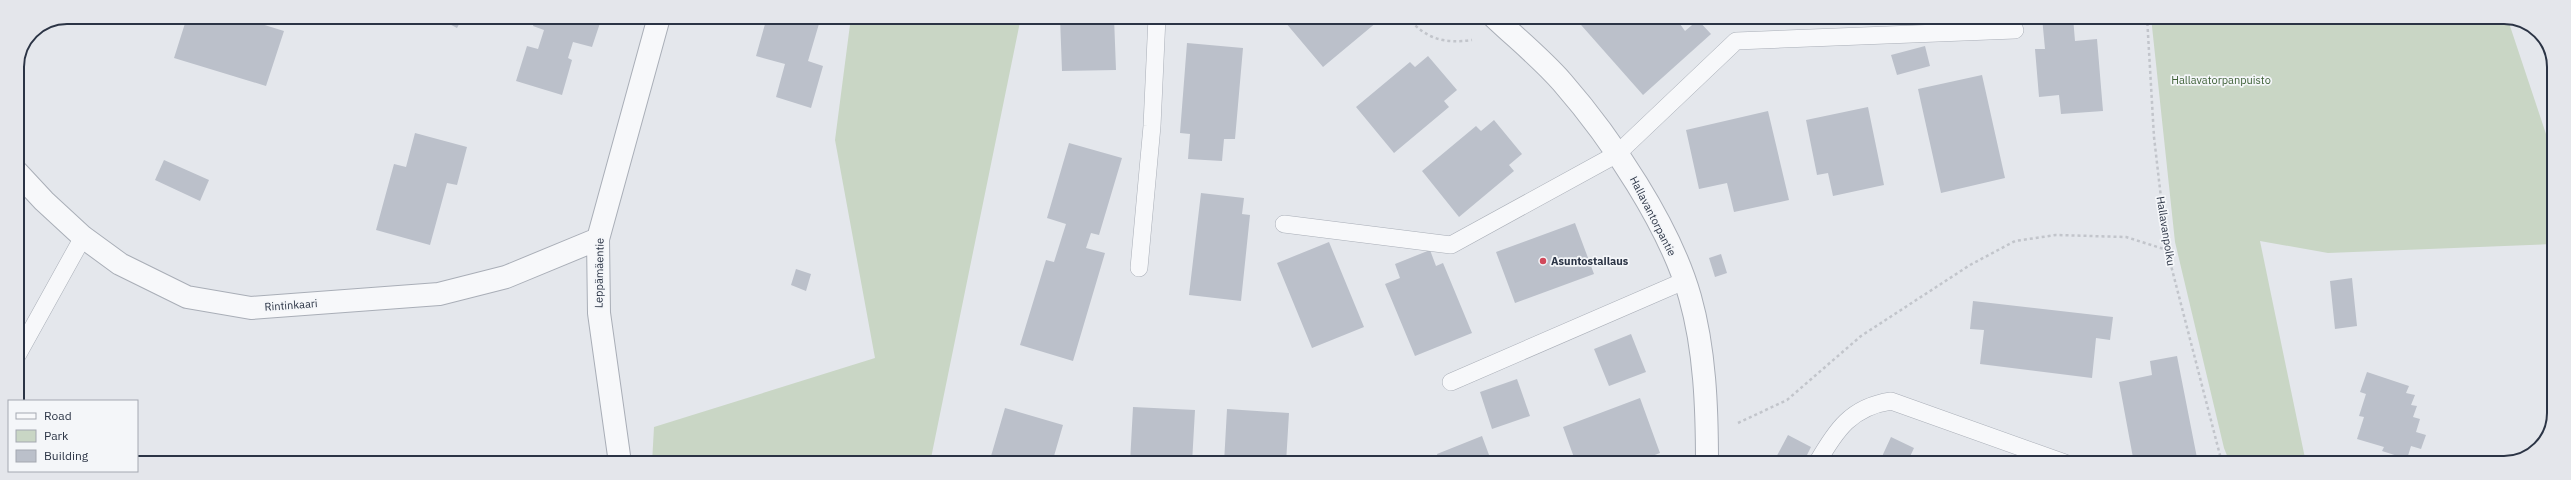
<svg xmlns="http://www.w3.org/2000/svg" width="2571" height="480" font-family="'IBM Plex Sans',sans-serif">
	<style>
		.green { fill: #c9d6c5 }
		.building { fill: #bbc0ca }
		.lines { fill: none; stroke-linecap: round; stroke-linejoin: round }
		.service-casing { stroke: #a9aeb7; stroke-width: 18 }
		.minor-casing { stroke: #a9aeb7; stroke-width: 24 }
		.path { stroke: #c2c5cb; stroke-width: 2.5; stroke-dasharray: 3 3; stroke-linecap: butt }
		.service { stroke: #f7f8fa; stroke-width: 17 }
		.minor { stroke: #f7f8fa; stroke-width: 22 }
		.poi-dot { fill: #d1495b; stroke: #f4f6f9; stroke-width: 1.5 }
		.labels { text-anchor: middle; stroke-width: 3.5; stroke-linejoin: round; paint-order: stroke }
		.park-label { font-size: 11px; fill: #3f6138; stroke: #f4f6f9 }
		.street-label { font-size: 11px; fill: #2b3445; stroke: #f4f6f9 }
		.poi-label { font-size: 11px; font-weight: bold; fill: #2b3445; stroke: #f4f6f9; text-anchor: start }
		.rim { fill: none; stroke: #2b3445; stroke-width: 2 }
	</style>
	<rect width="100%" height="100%" fill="#e4e7ec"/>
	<path class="green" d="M851 17H1021L930 463H652L654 427 875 358 835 140Z
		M2151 17H2507L2554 158V244L2328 253 2260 241 2306 463H2230L2224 448 2175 242Z"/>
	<path class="building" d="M187 17H239L284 31 266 86 174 58Z
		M436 17H463L457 28Z
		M536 17H602L592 47 573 42 568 58 572 60 562 95 516 81 527 46 538 49 544 30 533 26Z
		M767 17H821L808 61 823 66 811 108 776 97 785 64 756 56Z
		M1060 17H1114L1116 70 1062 71Z
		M1291 17H1376L1375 19 1377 22 1323 67 1285 22Z
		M1574 17H1675L1685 31 1698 20 1711 34 1643 95Z
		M2042 17H2073L2075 41 2097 39 2103 111 2061 114 2059 95 2039 97 2035 49H2045Z
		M1187 43 1243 48 1235 139H1224L1222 161 1188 159 1190 134 1180 133Z
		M1925 46 1930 66 1897 75 1891 55Z
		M1428 56 1457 90 1444 101 1449 107 1394 153 1356 107 1410 62 1415 67Z
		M1982 75 2005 178 1941 193 1918 89Z
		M1868 107 1884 185 1833 196 1828 173 1817 175 1806 120Z
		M1768 111 1789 200 1734 212 1727 183 1699 189 1686 130Z
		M1494 120 1522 154 1509 165 1514 171 1459 217 1422 171 1476 126 1481 131Z
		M415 133 467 147 457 185 447 183 430 245 376 230 394 164 406 167Z
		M1069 143 1122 158 1099 235 1091 233 1086 248 1105 253 1073 361 1020 345 1046 260 1054 262 1066 224 1047 218Z
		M164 160 209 180 200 201 155 180Z
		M1201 193 1244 198 1242 214 1250 215 1241 301 1189 295Z
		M1575 223 1594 274 1515 303 1496 252Z
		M1329 242 1364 327 1312 348 1277 263Z
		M1430 250 1436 266 1443 263 1472 333 1415 356 1385 284 1400 278 1395 264Z
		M1721 254 1727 273 1715 277 1709 258Z
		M796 269 811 274 806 291 791 285Z
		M2352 278 2357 326 2335 329 2330 281Z
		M1973 301 2113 317 2110 340 2096 338 2092 378 1980 364 1984 330 1970 329Z
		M1631 334 1646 372 1609 386 1594 349Z
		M2177 356 2198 463H2134L2119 382 2152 375 2150 361Z
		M2367 372 2409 386 2406 393 2415 395 2411 405 2417 406 2413 417 2420 419 2416 432 2426 435 2421 449 2411 446 2407 459 2382 451 2384 447 2357 439 2364 417 2359 416 2366 394 2360 392Z
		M1517 379 1530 416 1492 429 1480 392Z
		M1640 398 1660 453 1634 463H1576L1563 427Z
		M1133 407 1195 410 1192 463H1130Z
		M1005 408 1063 425 1052 463H989Z
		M1227 409 1289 413 1286 463H1224Z
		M1788 435 1811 447 1803 463H1773Z
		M1482 436 1492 463H1440L1437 454Z
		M1891 437 1914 448 1908 461 1913 463H1879Z"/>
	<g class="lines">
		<defs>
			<path id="service" d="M1284 224 1451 245 1617 154 1736 41 2015 30
				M1139 268 1152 126 1157 17
				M17 356 83 237
				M1451 382 1684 281
				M1817 463C1836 430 1851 407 1891 401L2065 463"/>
			<path id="minor" d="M1494 17C1516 38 1542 59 1562 82 1611 138 1670 226 1690 297 1705 350 1707 408 1707 463
				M17 172 44 201 83 237 120 264 187 297 251 308 439 294 506 277 598 239
				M620 463 599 313 598 239 659 17"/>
		</defs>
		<use href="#service" class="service-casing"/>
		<use href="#minor" class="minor-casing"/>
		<path class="path" d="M1407 17C1426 39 1444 44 1472 40
			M2147 17 2154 137 2167 250 2222 463
			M1738 423 1787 400 1861 336 1970 265 2015 241 2056 235 2126 237 2167 250"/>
		<use href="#service" class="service"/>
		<use href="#minor" class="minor"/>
	</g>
	<circle class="poi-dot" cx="1543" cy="261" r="4"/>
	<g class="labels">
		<g class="park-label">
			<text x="2221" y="84">Hallavatorpanpuisto</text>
		</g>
		<g class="street-label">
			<text transform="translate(1653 216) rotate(63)" y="4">Hallavantorpantie</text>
			<text transform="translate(2166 231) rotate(81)" y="4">Hallavanpolku</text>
			<text transform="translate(599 273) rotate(-89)" y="4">Leppämäentie</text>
			<text transform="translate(291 305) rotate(-4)" y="4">Rintinkaari</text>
		</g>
		<g class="poi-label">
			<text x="1551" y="265">Asuntostailaus</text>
		</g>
	</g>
	<path d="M0 0H2571V480H0ZM67 24H2504A43 43 0 0 1 2547 67V413A43 43 0 0 1 2504 456H67A43 43 0 0 1 24 413V67A43 43 0 0 1 67 24Z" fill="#e4e6eb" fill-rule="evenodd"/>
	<path class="rim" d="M67 24H2504A43 43 0 0 1 2547 67V413A43 43 0 0 1 2504 456H67A43 43 0 0 1 24 413V67A43 43 0 0 1 67 24Z"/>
	<rect x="8" y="400" width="130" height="72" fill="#f4f6f9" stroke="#a4a8b1"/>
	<rect x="16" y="413" width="20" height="6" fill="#f7f8fa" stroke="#a4a8b1"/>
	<text x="44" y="420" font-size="12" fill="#2b3445">Road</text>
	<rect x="16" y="430" width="20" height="12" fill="#c9d6c5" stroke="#a4a8b1"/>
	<text x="44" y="440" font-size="12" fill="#2b3445">Park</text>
	<rect x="16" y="450" width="20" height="12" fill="#bbc0ca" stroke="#a4a8b1"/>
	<text x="44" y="460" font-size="12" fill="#2b3445">Building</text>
</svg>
